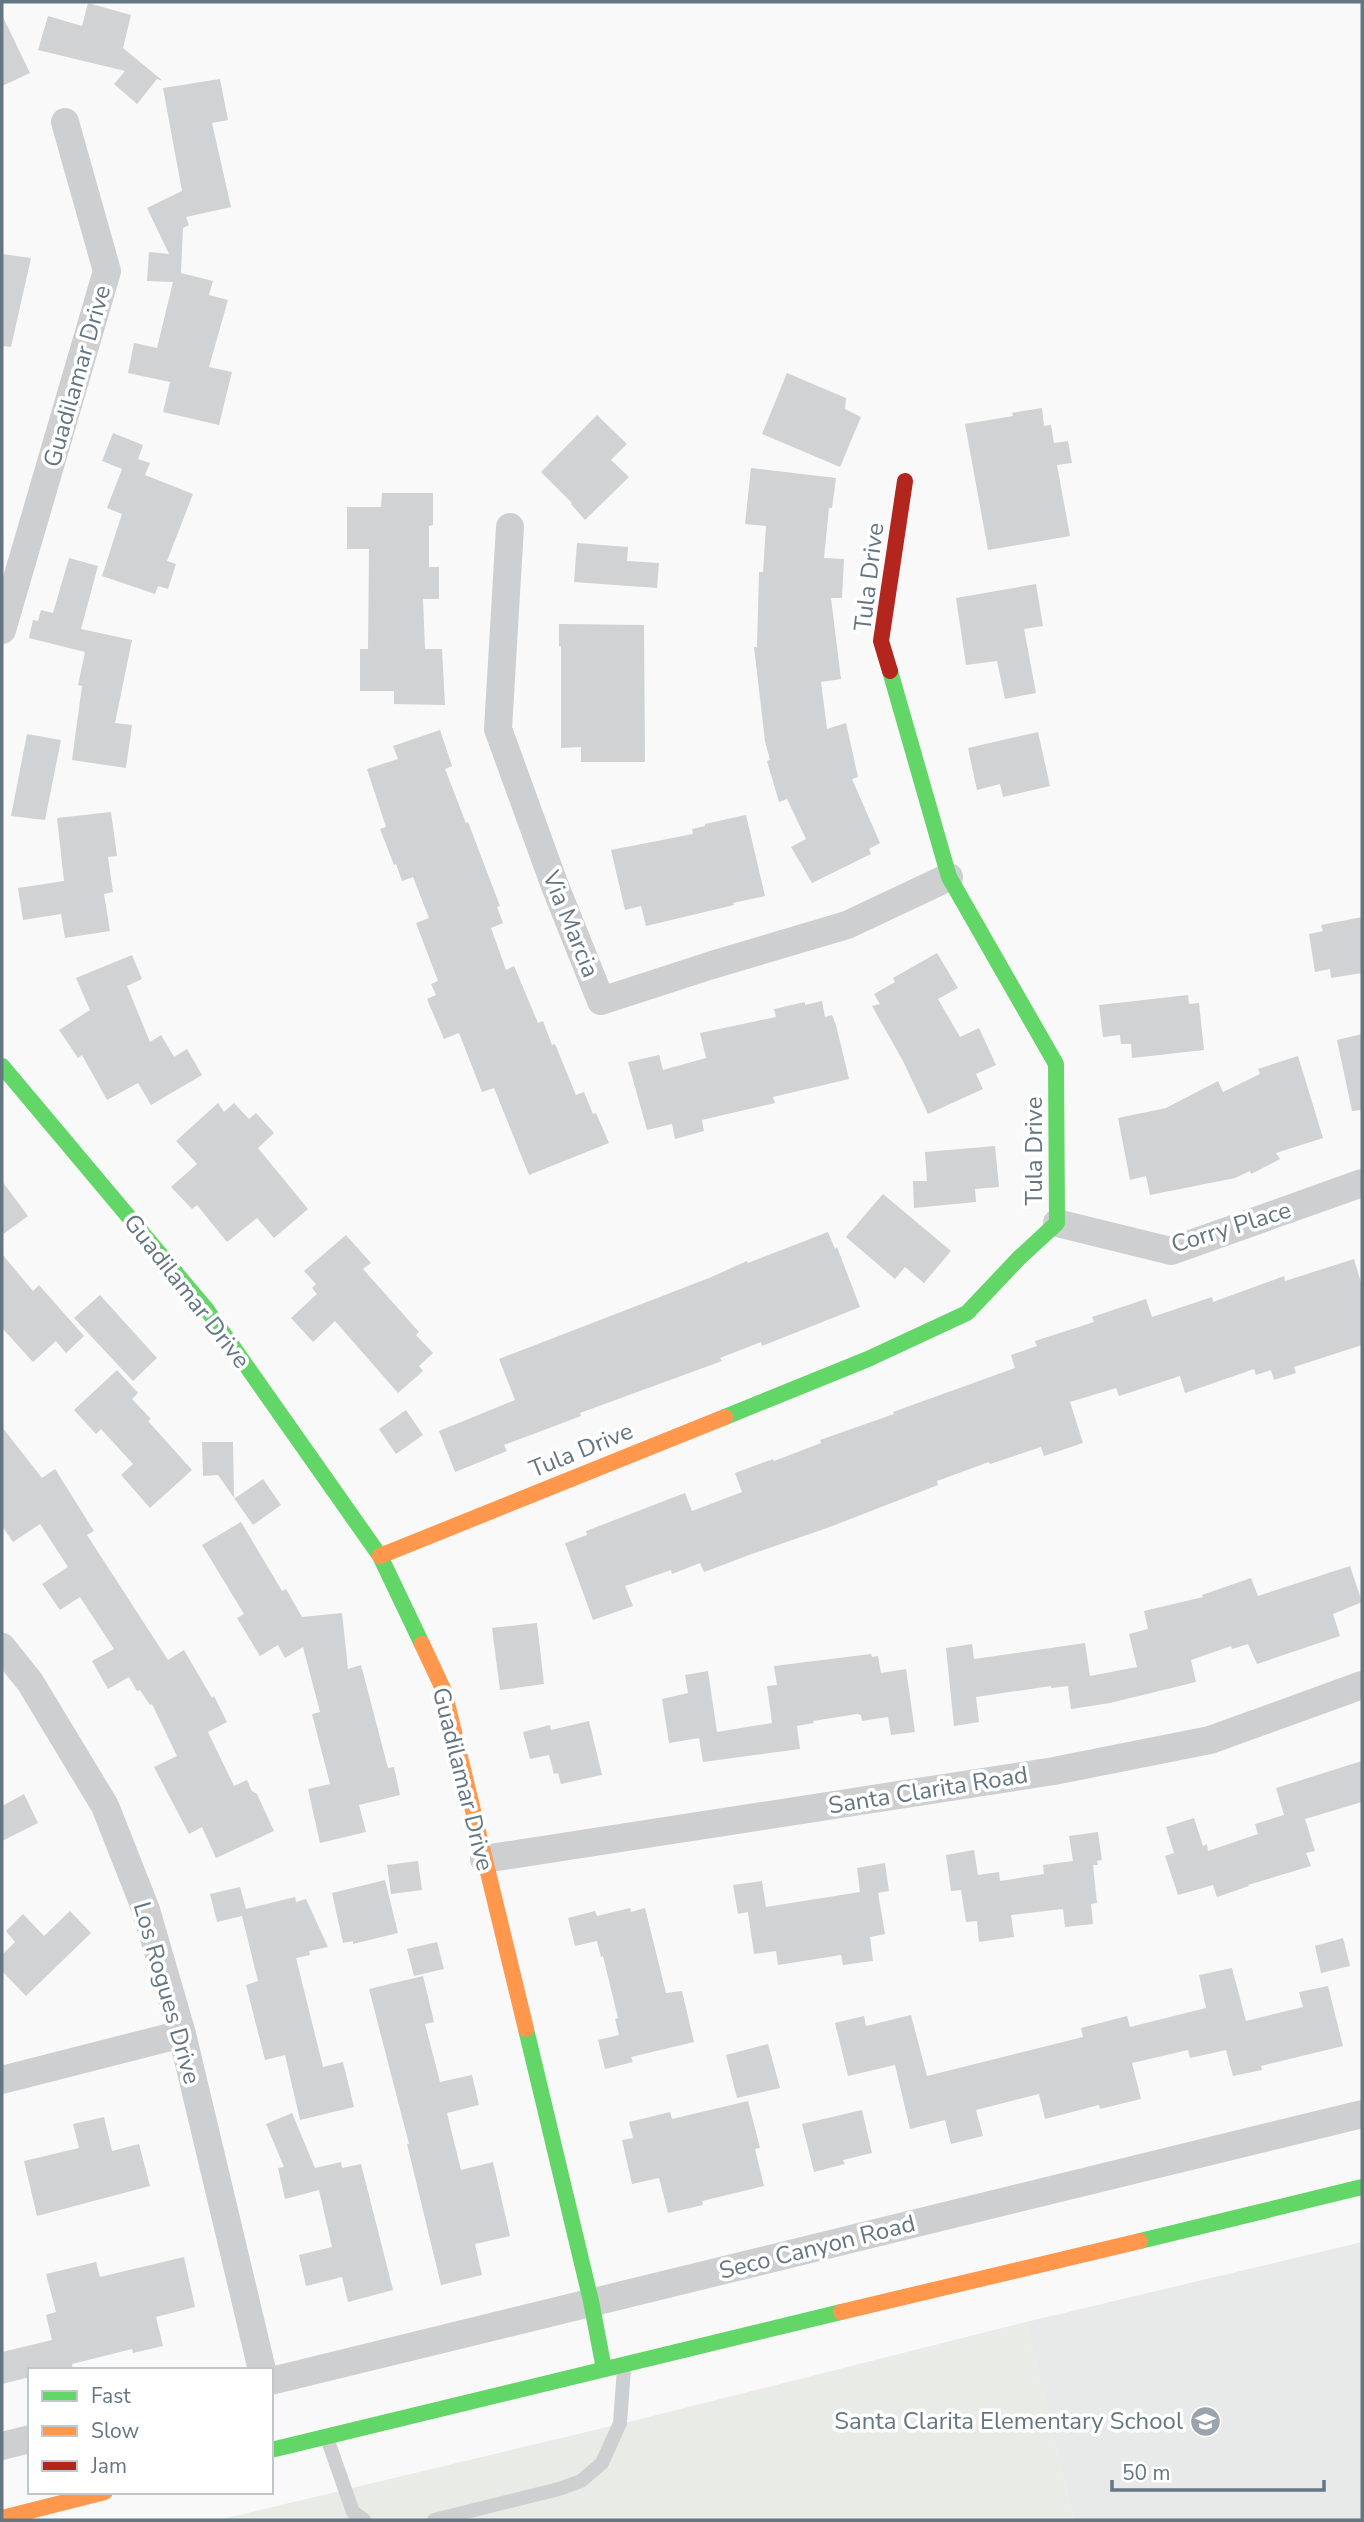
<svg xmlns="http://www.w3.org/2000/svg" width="1364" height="2522" font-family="'Nunito Sans',sans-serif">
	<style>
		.built { fill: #e8e9e9 }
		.green { fill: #e8ebe6 }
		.building { fill: #d0d2d3 }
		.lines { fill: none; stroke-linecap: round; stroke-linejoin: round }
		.lane { stroke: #cecfd0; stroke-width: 14 }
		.street { stroke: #cecfd0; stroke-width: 28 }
		.fast { stroke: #63d668; stroke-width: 16 }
		.slow { stroke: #ff974d; stroke-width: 16 }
		.jam { stroke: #b3261e; stroke-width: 16 }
		.labels { text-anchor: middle; stroke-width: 7; stroke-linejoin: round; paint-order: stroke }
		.street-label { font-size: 24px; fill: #657683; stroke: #fff }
		.poi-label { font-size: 24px; fill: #657683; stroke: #fff; text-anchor: end }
	</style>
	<rect width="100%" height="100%" fill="#f9f9f9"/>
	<path class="built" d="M1362 2242V2520H1074L1026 2322Z"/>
	<path class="green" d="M1026 2322 1074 2520H218L641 2419Z"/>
	<path class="building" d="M88 3 131 15 123 48 163 81 157 79 137 104 114 84 125 71 38 50 48 16 82 26Z
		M2 15 30 73 2 86Z
		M220 79 228 120 212 123 231 207 186 217 189 225 183 228 181 273 213 281 209 295 228 300 209 367 232 372 219 425 163 412 170 382 128 373 134 343 157 348 173 282 147 281 149 252 169 254 147 208 182 191 163 88Z
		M2 254 31 258 11 347 2 346Z
		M787 373 846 398 845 409 861 417 840 467 762 434Z
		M1042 408 1044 426 1051 425 1054 443 1068 441 1072 463 1057 465 1070 536 988 550 965 424 1013 416 1012 413Z
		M597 415 627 444 611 460 629 477 585 520 571 504 572 503 541 472Z
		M113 433 143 445 138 459 150 463 145 475 193 494 167 561 176 564 168 589 158 586 155 594 102 576 122 514 107 508 122 469 102 461Z
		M751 468 836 478 832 508H829L824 558 844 559 842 598H831L841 679 821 682 827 729 846 723 858 777 852 779 880 843 869 849 871 854 812 883 791 847 806 839 787 799 779 802 767 761 770 760 765 741 754 647H757L759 572H763L766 526 745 524Z
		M382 493H433V525L429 526V567H439V599H423L425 649H442L445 705 394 704V691H360V649H368L369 549H347V507H381Z
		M577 543 628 547 627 561 659 563 657 588 574 582Z
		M69 558 98 566 81 629 132 640 115 723 132 725 126 768 72 760 82 686 78 685 85 652 29 638 33 620 38 621 41 610 53 613Z
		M1036 584 1043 626 1024 629 1036 693 1005 699 997 661 966 665 956 598Z
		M559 624 644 625 645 762H581V747L561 748V646H559Z
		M440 730 452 766 445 769 466 823 468 822 500 906 497 907 503 923 491 928 506 970 514 966 538 1023 543 1021 552 1045 555 1044 576 1095 584 1092 593 1114 596 1113 609 1143 529 1175 494 1088 482 1092 459 1033 444 1039 427 999 436 995 431 984 438 981 416 923 429 918 413 877 402 881 396 864 394 865 380 829 386 827 367 769 398 759 393 746Z
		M1038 732 1050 786 1003 797 1000 784 977 790 968 748Z
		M27 734 61 740 45 820 11 816Z
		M111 812 117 856 108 857 113 892 104 894 110 931 65 938 61 914 23 920 18 888 64 881 57 818Z
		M746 815 765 896 733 903 734 905 646 926 641 906 625 910 611 850 693 834 692 829 705 826V824Z
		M1362 917V973L1331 978 1330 969 1315 972 1309 934 1323 931 1321 925Z
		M937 953 958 988 938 999 960 1037 979 1028 996 1065 976 1074 983 1089 928 1114 903 1061 872 1006 880 1004 874 994 895 982 893 978Z
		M132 955 142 979 127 986 150 1042 161 1035 174 1057 187 1049 202 1075 151 1105 138 1083 107 1100 82 1055 78 1058 59 1030 90 1010 76 978Z
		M1188 995 1189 1004 1199 1003 1204 1050 1132 1058 1131 1044H1121L1120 1035 1103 1037 1099 1005Z
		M822 1001 825 1017 832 1015 836 1025 849 1079 773 1097 775 1103 702 1120 704 1131 675 1139 672 1124 647 1130 628 1062 659 1055 663 1070 706 1058 700 1033 776 1017 774 1009 805 1002V1005Z
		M1362 1034V1110L1352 1111 1337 1040Z
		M1298 1056 1323 1138 1276 1153 1280 1159 1251 1174 1250 1171 1235 1178 1150 1195 1146 1176 1130 1180 1118 1118 1166 1108 1218 1081 1223 1092 1260 1074 1258 1069Z
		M218 1103 224 1112 234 1103 249 1119 256 1113 274 1133 258 1148 308 1209 274 1238 257 1218 227 1242 197 1205 192 1209 171 1187 197 1164 176 1141Z
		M995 1146 999 1187 975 1189 976 1202 914 1208 913 1181H927L925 1152Z
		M2 1181 28 1216 2 1235Z
		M883 1194 951 1251 924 1283 905 1267 895 1279 846 1237Z
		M828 1232 835 1249 837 1247 860 1307 762 1346 761 1342 720 1358 722 1361 580 1413 581 1416 504 1445 507 1451 455 1472 439 1431 515 1400 499 1359 709 1278 747 1261 748 1263Z
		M346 1235 371 1263 363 1269 419 1332 416 1335 433 1353 419 1366 423 1371 398 1393 335 1321 313 1342 291 1318 317 1294 312 1288 316 1284 304 1271Z
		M2 1254 33 1291 39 1285 84 1336 66 1353 56 1341 33 1362 2 1328Z
		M1354 1259 1362 1286V1345L1294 1367 1296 1373 1274 1380 1271 1370 1256 1375 1254 1369 1185 1393 1180 1376 1119 1396 1116 1388 1070 1402 1083 1443 1044 1456 1041 1447 990 1464 989 1462 937 1481 938 1485 827 1528 749 1555 704 1572 700 1563 672 1574 671 1570 625 1586 633 1606 593 1620 565 1543 587 1535 586 1531 685 1493 692 1511 742 1492 735 1473 773 1459 774 1461 821 1443 820 1440 894 1414 893 1412 1015 1368 1011 1355 1037 1346 1035 1341 1094 1322 1092 1317 1146 1299 1152 1317 1212 1297 1213 1302 1284 1276 1285 1281Z
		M100 1295 157 1358 133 1381 74 1318Z
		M117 1370 138 1393 132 1399 151 1419 148 1421 192 1470 150 1508 121 1475 133 1464 101 1429 96 1434 74 1410Z
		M406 1410 423 1435 396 1454 379 1429Z
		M2 1427 42 1478 55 1469 94 1531 87 1535 168 1660 184 1650 212 1698 214 1696 227 1722 208 1732 234 1786 247 1780 252 1791 257 1794 274 1831 216 1858 202 1827 189 1834 154 1767 177 1756 152 1704 150 1705 140 1690 137 1691 129 1677 108 1689 92 1661 114 1649 80 1597 60 1610 42 1584 68 1567 40 1524 13 1542 2 1526Z
		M202 1442H233L234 1499 263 1479 281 1505 253 1525 218 1475 203 1476Z
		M241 1522 282 1591 286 1589 302 1617 342 1613 348 1669 361 1665 388 1768 394 1767 400 1795 359 1805 366 1832 320 1843 308 1789 330 1784 312 1714 320 1712 303 1647 285 1658 278 1645 260 1656 237 1618 244 1614 202 1545Z
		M1350 1566 1362 1602 1333 1614 1340 1636 1257 1664 1248 1644 1232 1649 1231 1646 1191 1660 1196 1682 1110 1703 1071 1709 1068 1686 1051 1688V1686L976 1697 979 1722 954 1726 946 1648 972 1644 974 1659 1085 1643 1090 1676 1137 1667 1129 1634 1148 1629 1144 1611 1203 1597 1202 1595 1251 1578 1258 1596Z
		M537 1623 544 1684 500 1690 492 1628Z
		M871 1654 872 1657 878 1656 881 1673 906 1669 915 1732 891 1735 888 1717 862 1721 861 1715 857 1714 813 1721 814 1723 797 1726 800 1749 703 1762 699 1738 669 1743 662 1699 688 1693 685 1675 708 1671 717 1732 772 1723 767 1686 777 1685 774 1666Z
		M589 1721 602 1775 561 1784 558 1773 554 1774 549 1755 530 1759 523 1732 550 1725 551 1730Z
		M1362 1761V1802L1305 1819 1315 1851 1306 1853 1311 1866 1248 1885 1249 1886 1217 1897 1213 1885 1178 1895 1165 1856 1174 1853 1166 1827 1194 1818 1203 1846 1207 1844 1208 1851 1258 1834 1255 1824 1284 1815 1276 1788Z
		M24 1794 38 1823 2 1841V1806Z
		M1098 1832 1102 1860 1097 1861 1098 1865H1093L1097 1903 1091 1904 1093 1924 1065 1927 1063 1909 1011 1915 1014 1937 979 1942 977 1921 966 1922 961 1890 951 1891 946 1855 974 1850 978 1875 999 1872 1000 1881 1044 1874 1043 1865 1073 1861 1069 1836Z
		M418 1861 422 1890 391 1894 387 1865Z
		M885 1863 889 1891 878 1893 885 1934 870 1937 873 1961 843 1965 841 1955 778 1965 776 1951 754 1954 748 1912 738 1914 733 1885 762 1881 766 1907 860 1892 857 1868Z
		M385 1880 398 1933 353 1944V1941L343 1943 332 1893Z
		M240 1887 246 1909 295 1897 296 1902 306 1899 328 1947 309 1951 310 1955 296 1958 323 2067 343 2062 354 2107 300 2120 285 2055 265 2060 246 1985 258 1981 242 1916 217 1922 210 1894Z
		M630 1908 631 1912 645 1908 666 1993 682 1991 694 2042 631 2057 633 2062 605 2069 598 2040 619 2035 615 2019 618 2018 603 1956 601 1957 597 1941 575 1946 568 1918 595 1911 597 1916Z
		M70 1911 91 1933 26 1996 2 1971V1955L15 1942 6 1931 23 1914 44 1936Z
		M1343 1938 1350 1966 1321 1973 1315 1946Z
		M437 1942 444 1969 414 1976 407 1949Z
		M1232 1968 1246 2021 1303 2007 1299 1992 1328 1986 1343 2046 1261 2066 1262 2070 1233 2076 1226 2050 1190 2058 1188 2050 1132 2063 1141 2099 1100 2109 1099 2105 1045 2119 1039 2094 976 2110 983 2136 951 2144 945 2120 910 2129 895 2065 848 2076 835 2023 864 2016 866 2026 911 2015 927 2076 1083 2037 1081 2028 1127 2016 1130 2027 1206 2008 1199 1975Z
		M423 1976 434 2022 425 2024 440 2082 472 2075 479 2105 447 2113 461 2170 493 2162 510 2236 475 2244 482 2275 441 2285 407 2144H409L369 1989Z
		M768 2044 780 2088 737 2098 726 2055Z
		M748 2101 760 2148 755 2149 764 2186 702 2201 703 2205 668 2213 659 2178 632 2184 622 2140 633 2138 629 2122 670 2112 672 2119Z
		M862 2110 872 2153 843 2160 845 2164 814 2172 802 2124Z
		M292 2113 315 2168 341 2162 342 2168 361 2164 393 2290 348 2302 342 2277 306 2286 299 2255 332 2247 319 2190 285 2199 278 2168 284 2167 266 2124Z
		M104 2117 112 2151 139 2144 150 2186 37 2216 24 2161 79 2148 73 2124Z
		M184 2257 195 2307 156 2317 163 2346 133 2353 132 2349 72 2364 73 2370H30V2377L2 2384V2352L52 2340 46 2315 56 2312 46 2274 96 2262 100 2277Z"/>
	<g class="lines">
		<path class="lane" d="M327 2438 353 2512 364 2520
			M434 2520 559 2489 581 2481 602 2463 620 2423 624 2368"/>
		<path class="street" d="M510 527 498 729 555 886 601 1001 712 965 847 925 949 877
			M2 630 107 271 65 122
			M1057 1223 1171 1251 1362 1183
			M2 1647 30 1682 105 1806 146 1910 182 2034 262 2370
			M484 1859 1054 1771 1210 1740 1362 1685
			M2 2080 182 2034
			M271 2381 1362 2114
			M2 2446 30 2439"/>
		<path class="fast" d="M2 1066 207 1310 380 1556 422 1644
			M725 1417 868 1359 967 1313 1019 1258 1057 1223 1056 1064 949 877 890 671
			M526 2029 591 2301 604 2369
			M1140 2241 1362 2187
			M271 2450 841 2312"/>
		<path class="slow" d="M380 1556 725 1417
			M422 1644 444 1691 526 2029
			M841 2312 1140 2241
			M2 2518 105 2492"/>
		<path class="jam" d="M890 671 881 641 905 481"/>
	</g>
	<defs>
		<symbol id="school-disc" viewBox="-11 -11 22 22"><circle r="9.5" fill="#99a4ac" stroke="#fff"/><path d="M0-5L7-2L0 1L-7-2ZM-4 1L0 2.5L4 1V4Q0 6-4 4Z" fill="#fff"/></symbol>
	</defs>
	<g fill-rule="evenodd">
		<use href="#school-disc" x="1188" y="2404" width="35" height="35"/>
	</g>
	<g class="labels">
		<g class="street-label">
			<text transform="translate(77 376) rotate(-74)" y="8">Guadilamar Drive</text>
			<text transform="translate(869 577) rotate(-83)" y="8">Tula Drive</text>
			<text transform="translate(571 924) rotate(68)" y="8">Via Marcia</text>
			<text transform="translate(1034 1151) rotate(-90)" y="8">Tula Drive</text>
			<text transform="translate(1231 1227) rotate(-17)" y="8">Corry Place</text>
			<text transform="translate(187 1291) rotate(52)" y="8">Guadilamar Drive</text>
			<text transform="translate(581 1450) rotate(-22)" y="8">Tula Drive</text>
			<text transform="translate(463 1779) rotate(76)" y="8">Guadilamar Drive</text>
			<text transform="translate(928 1790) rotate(-9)" y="8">Santa Clarita Road</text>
			<text transform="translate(167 1993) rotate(74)" y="8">Los Rogues Drive</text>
			<text transform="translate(817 2247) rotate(-14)" y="8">Seco Canyon Road</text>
		</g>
		<g class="poi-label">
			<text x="1183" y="2429">Santa Clarita Elementary School</text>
		</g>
	</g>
	<rect width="1364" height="2522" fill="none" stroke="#657683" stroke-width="7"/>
	<rect x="28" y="2368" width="245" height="126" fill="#ffffff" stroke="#c1c8cd" stroke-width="2"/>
	<rect x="42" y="2391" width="35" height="10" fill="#63d668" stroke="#c1c8cd" stroke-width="2"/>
	<text x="91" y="2403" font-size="21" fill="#657683">Fast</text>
	<rect x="42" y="2426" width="35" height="10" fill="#ff974d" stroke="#c1c8cd" stroke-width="2"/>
	<text x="91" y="2438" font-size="21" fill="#657683">Slow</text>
	<rect x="42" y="2461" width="35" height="10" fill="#b3261e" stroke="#c1c8cd" stroke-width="2"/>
	<text x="91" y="2473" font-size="21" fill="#657683">Jam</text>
	<path d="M1112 2480v10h212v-10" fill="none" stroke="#657683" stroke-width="3.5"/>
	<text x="1122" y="2480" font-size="21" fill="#657683" stroke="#ffffff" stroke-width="5" paint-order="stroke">50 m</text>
</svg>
